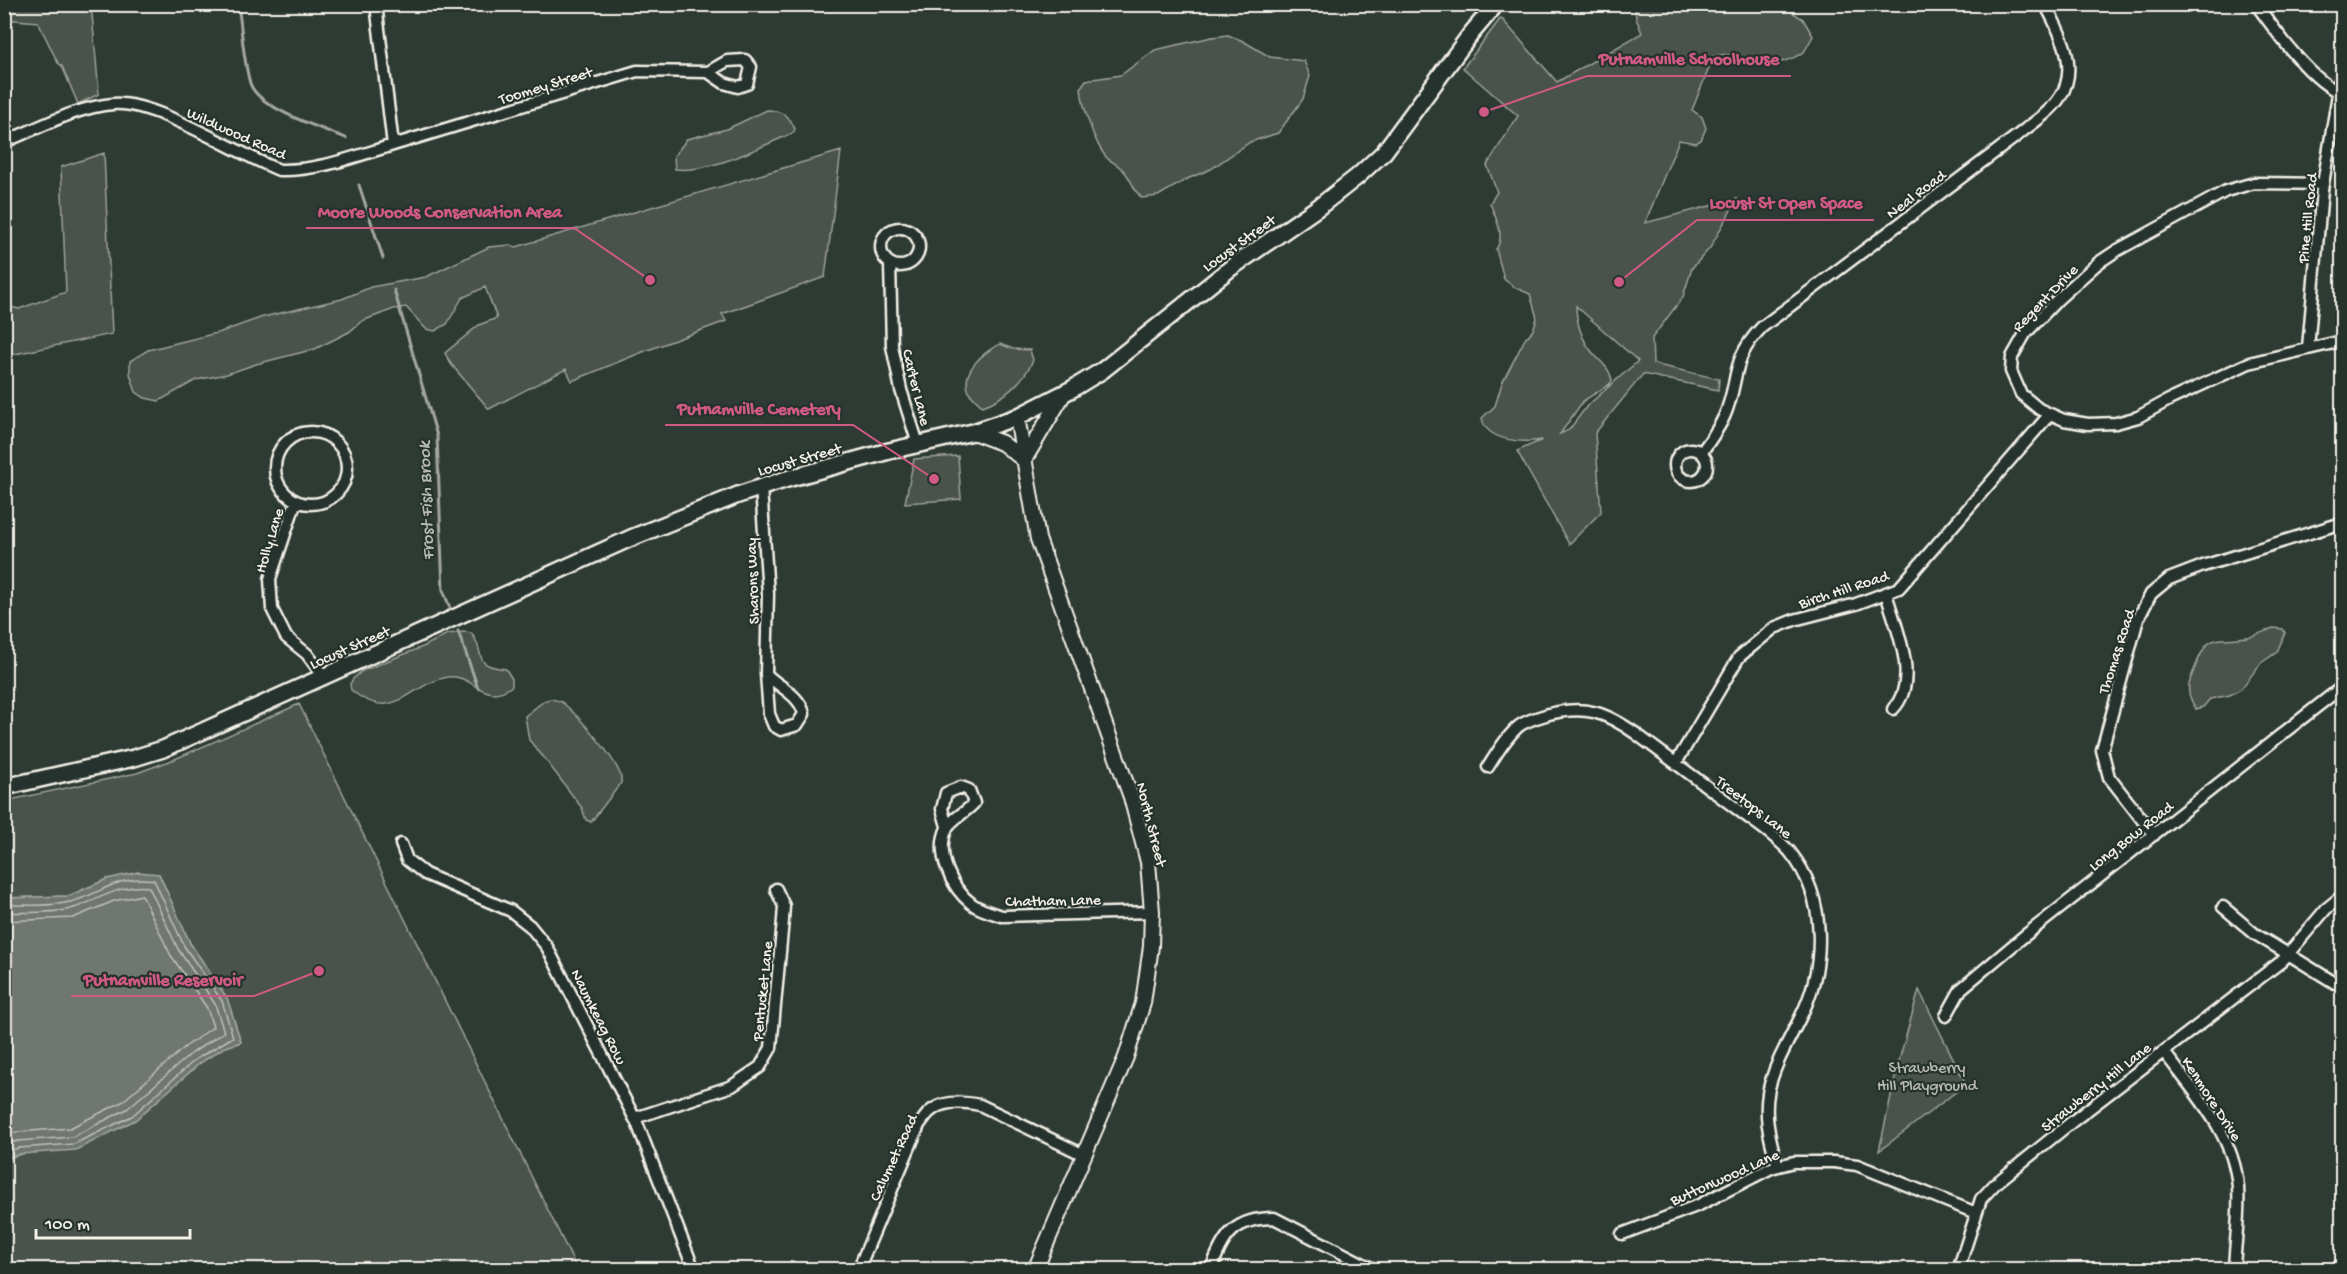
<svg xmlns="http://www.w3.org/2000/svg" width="2347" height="1274" font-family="'Gochi Hand',sans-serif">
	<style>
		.green { fill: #48524c; stroke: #9ea29a; stroke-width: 1.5; fill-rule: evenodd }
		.water { fill: #6f7770; stroke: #a4a8a0; stroke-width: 1.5 }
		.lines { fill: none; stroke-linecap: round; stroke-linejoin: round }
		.shore { stroke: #bfc0b8; stroke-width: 1.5 }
		.stream { stroke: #a4a8a0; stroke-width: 3 }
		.minor-casing { stroke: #f4f1e8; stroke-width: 15 }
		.tertiary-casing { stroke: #f4f1e8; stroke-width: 18 }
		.secondary-casing { stroke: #f4f1e8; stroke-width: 20 }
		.minor { stroke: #26332d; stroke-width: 10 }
		.tertiary { stroke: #26332d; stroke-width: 14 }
		.secondary { stroke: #26332d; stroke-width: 15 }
		.labels { text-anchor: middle; stroke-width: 4.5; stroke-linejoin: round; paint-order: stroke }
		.street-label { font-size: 16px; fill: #f4f1e8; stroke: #26332d }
		.park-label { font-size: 16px; fill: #b8b9b1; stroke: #26332d }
		.water-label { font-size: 18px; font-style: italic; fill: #b8bab2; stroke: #26332d }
		.leader { fill: none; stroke: #d15985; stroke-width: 2 }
		.callout-dot { fill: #d15985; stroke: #26332d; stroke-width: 2 }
		.callout-label { font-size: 18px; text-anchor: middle; font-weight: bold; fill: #d15985; stroke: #26332d; stroke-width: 4.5; stroke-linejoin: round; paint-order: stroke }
	</style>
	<rect width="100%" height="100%" fill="#2e3b34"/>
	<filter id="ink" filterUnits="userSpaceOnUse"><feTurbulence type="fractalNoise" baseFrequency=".0167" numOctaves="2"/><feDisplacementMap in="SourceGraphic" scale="12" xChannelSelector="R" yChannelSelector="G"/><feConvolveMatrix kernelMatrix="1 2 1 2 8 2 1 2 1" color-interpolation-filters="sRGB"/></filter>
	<g filter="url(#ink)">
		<path class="green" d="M5 4 84 5 92 14 99 94 78 104 62 66 58 63 38 22 5 19Z
			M1635 5H1781L1803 19 1813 36 1804 52C1794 59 1774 66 1762 63 1745 60 1732 51 1714 56L1692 110 1702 117 1706 128 1701 140 1696 143 1679 140 1645 223 1737 199 1710 248 1692 268 1683 297 1652 338 1653 364 1719 379 1718 390 1643 374 1595 433 1601 512 1569 544 1517 451 1542 440C1524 443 1486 442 1482 418L1495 406 1502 383 1525 339 1533 330 1537 318 1530 294 1514 287 1504 279 1496 249C1506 236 1495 217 1490 203L1497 192 1487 165 1518 116 1463 68 1501 18 1557 82 1642 33 1636 18ZM1576 306 1638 361 1587 406 1569 430 1560 434 1583 401 1610 384 1612 380C1609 366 1600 362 1592 352 1582 340 1576 322 1576 306Z
			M1228 35 1243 41 1270 57 1304 61 1310 76 1303 99 1278 133 1250 142 1211 169 1187 179 1158 196 1142 198C1133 190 1132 180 1124 171 1119 165 1111 162 1106 157 1094 142 1082 106 1081 87L1086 80 1121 75 1155 50 1212 37Z
			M767 110C782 111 789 115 795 129L793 133C759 147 712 173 675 169L674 156 687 139 727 129Z
			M841 151 825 277 722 314 726 321 640 353 572 381 566 369 489 409 451 364 445 353 479 325 497 318 485 287 462 298 447 324 435 331 426 329 406 307 394 309 362 321 349 332 315 349 256 364 227 374 196 380 159 401 145 398 136 392 130 374V361L148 350 221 332 263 317 342 299 371 287 426 277 489 247 510 245 516 247Z
			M104 153 112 334 5 356V306L19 309 66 292 61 167Z
			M1000 344 1013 349 1030 350 1033 360C1024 381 1003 400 982 406 978 402 972 397 969 392 960 371 984 352 1000 344Z
			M958 456 961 499 905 503 914 459Z
			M2273 628 2283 629 2285 633 2277 652 2261 663 2241 689 2230 695 2210 699 2203 707 2196 709C2186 693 2187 686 2194 670 2209 631 2212 642 2247 637 2256 636 2265 631 2273 628Z
			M465 632 471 633C488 654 469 665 506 669L512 679V686C484 707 472 673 448 677 410 683 394 726 351 690L350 684 353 679 362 671 425 646 447 634Z
			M550 699C555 700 559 700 563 703 577 715 625 766 621 783L591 822 586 820 582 808 545 759 529 740 525 716 544 701Z
			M299 704 577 1269 5 1270V1159L135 1120 200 1063 223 1048 241 1042 227 998 190 943 159 874 107 879 69 896 5 898V801L137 773 175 759Z
			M1919 990 1966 1084 1879 1151 1898 1064Z"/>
		<path class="water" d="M138 872 159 874 190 943 227 998 241 1042 223 1048 200 1063 135 1120 76 1150 20 1154 5 1159V898L69 896 107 879Z"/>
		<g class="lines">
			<path class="shore" d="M4 904C22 906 52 906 70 902 100 895 117 874 154 880L184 946 222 1001 233 1037 196 1059 132 1116 74 1144 19 1148 4 1152
				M4 912C20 913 60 913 74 908 98 900 122 883 149 887L178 949 215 1004 224 1032 192 1053 127 1109 72 1137 18 1141 4 1145
				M4 921 73 918 114 901 142 895 170 954 207 1008 213 1027 185 1047 122 1102 70 1128 17 1132 4 1135"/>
			<path class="stream" d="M238 4C242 30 243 59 250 83 257 108 323 129 346 138
				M359 185 383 258
				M394 290 437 436 443 590 450 608
				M458 631 478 688"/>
			<defs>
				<path id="minor" d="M2256 4C2274 29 2313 84 2342 93
					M4 142C39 128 76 107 113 104 155 100 237 154 279 170 319 171 356 156 393 145L376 4
					M393 145 637 71 708 72 724 83 738 87 747 84 751 67 745 60 727 61 708 72
					M2323 184 2254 183 2226 191 2116 251 2098 263 2057 300 2025 334 2012 357 2011 371 2021 394 2039 409 2064 420 2088 424 2116 423 2138 417 2169 400 2249 363 2342 341
					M881 247a19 19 0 1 1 38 0a19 19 0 1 1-38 0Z
					M890 264 892 346 901 390 918 444
					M2308 348 2322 190 2342 70
					M275 468a36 36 0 1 1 72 0a36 36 0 1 1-72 0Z
					M1675 465a16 16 0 1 1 32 0a16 16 0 1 1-32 0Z
					M1701 453C1709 442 1718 430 1724 417 1740 381 1729 361 1762 327L2018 135C2031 124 2050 113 2060 97 2080 67 2060 32 2045 4
					M761 487 768 594 766 674 769 714 774 726 781 730 797 725 804 714C800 695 779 687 766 674
					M296 501 270 579 272 609 286 637 307 654 324 677
					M1886 593C1895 626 1921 680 1893 709
					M1676 763 1739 657 1774 628 1794 620 1856 604 1899 588 2050 414
					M1488 767C1497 753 1506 737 1519 726 1527 720 1539 717 1549 714 1585 705 1605 712 1635 733 1669 758 1703 784 1737 809 1755 823 1775 835 1790 852 1828 899 1826 969 1799 1020 1768 1080 1756 1099 1778 1166
					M947 826 942 809 946 793 961 787 969 790 974 803C967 812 951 819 947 828 935 853 951 888 972 904 980 910 992 913 1002 916L1152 912
					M2154 835 2109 777 2102 750 2138 619 2151 594 2169 579 2203 566 2342 523
					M401 844 407 860 425 874 511 911 530 926 547 947 637 1123 694 1270
					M2342 896 2326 909 2288 954 2335 983 2342 984
					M1946 1016 1961 989 2023 937 2342 687
					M2164 1052C2194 1092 2234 1134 2238 1187 2240 1214 2235 1242 2234 1270
					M635 1118 732 1086 760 1067 771 1048 783 920 784 906 776 889
					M1622 1234 1699 1205 1771 1168 1794 1162H1834L1857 1165 1976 1213
					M858 1270 919 1125C923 1120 927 1113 932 1110 945 1100 965 1102 980 1105L1084 1155
					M1211 1270C1223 1235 1235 1218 1274 1218L1375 1270
					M1958 1270 1981 1199 1995 1184 2073 1121 2282 961 2288 954 2255 934 2223 907"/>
				<path id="tertiary" d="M1017 417 1038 539 1131 797 1148 862 1152 912 1151 946 1143 1003 1126 1057 1035 1270
					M973 432 1002 443 1024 460 1063 395"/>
				<path id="secondary" d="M4 787 134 758 163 749 631 538 738 495 787 479 889 451 973 432 1017 417 1072 389 1103 370 1232 267 1320 206 1358 176 1384 152 1470 35 1496 4"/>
			</defs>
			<use href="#minor" class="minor-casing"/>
			<use href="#tertiary" class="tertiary-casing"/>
			<use href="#secondary" class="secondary-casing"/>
			<use href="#minor" class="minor"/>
			<use href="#tertiary" class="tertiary"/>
			<use href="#secondary" class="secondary"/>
		</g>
	</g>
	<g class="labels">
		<g class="street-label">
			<text transform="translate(545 84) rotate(-17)" y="6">Toomey Street</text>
			<text transform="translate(237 132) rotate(24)" y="6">Wildwood Road</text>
			<text transform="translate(1915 193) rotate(-37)" y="6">Neal Road</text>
			<text transform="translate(2306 218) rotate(-84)" y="6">Pine Hill Road</text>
			<text transform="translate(1238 242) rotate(-36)" y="6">Locust Street</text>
			<text transform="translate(2044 297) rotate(-46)" y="6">Regent Drive</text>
			<text transform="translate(918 387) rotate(76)" y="6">Carter Lane</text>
			<text transform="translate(799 458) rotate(-16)" y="6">Locust Street</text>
			<text transform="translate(268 540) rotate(-73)" y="6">Holly Lane</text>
			<text transform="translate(751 581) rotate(-92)" y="6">Sharons Way</text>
			<text transform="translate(1843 588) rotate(-18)" y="6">Birch Hill Road</text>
			<text transform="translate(349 646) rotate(-24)" y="6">Locust Street</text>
			<text transform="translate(2115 651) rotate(-72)" y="6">Thomas Road</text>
			<text transform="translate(1755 806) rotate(38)" y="6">Treetops Lane</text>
			<text transform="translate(1153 824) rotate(76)" y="6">North Street</text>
			<text transform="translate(2130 835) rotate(-38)" y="6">Long Bow Road</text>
			<text transform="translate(1053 899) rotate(-1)" y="6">Chatham Lane</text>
			<text transform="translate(761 991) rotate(-84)" y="6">Pentucket Lane</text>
			<text transform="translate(600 1016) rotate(63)" y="6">Naumkeag Row</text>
			<text transform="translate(2095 1086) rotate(-38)" y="6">Strawberry Hill Lane</text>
			<text transform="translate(2213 1098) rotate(57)" y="6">Kenmore Drive</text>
			<text transform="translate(892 1157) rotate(-65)" y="6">Calumet Road</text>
			<text transform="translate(1724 1176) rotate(-24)" y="6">Buttonwood Lane</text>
		</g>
		<g class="park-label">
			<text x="1927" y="1072">Strawberry<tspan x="1927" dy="18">Hill Playground</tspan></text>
		</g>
		<g class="water-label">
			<text transform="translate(425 501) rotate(-92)" y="6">Frost Fish Brook</text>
		</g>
	</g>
	<path class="leader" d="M1484 112L1587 76H1791M1619 282L1697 220H1874M650 280L574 228H306M934 479L853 425H665M319 971L254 996H71"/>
	<g class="callout-dot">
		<circle cx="1484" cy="112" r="6"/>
		<circle cx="1619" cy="282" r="6"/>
		<circle cx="650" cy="280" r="6"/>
		<circle cx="934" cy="479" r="6"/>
		<circle cx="319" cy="971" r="6"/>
	</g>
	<g class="callout-label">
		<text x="1689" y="64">Putnamville Schoolhouse</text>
		<text x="1786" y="208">Locust St Open Space</text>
		<text x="440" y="217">Moore Woods Conservation Area</text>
		<text x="759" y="414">Putnamville Cemetery</text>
		<text x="163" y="985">Putnamville Reservoir</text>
	</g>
	<rect width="2347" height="1274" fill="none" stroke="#26332d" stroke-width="24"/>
	<rect x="12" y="12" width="2323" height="1250" fill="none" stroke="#f4f1e8" stroke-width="2" filter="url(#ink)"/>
	<path d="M36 1229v9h154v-9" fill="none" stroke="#f4f1e8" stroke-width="3"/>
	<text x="45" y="1229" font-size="18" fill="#f4f1e8" stroke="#26332d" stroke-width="4.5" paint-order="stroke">100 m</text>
</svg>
